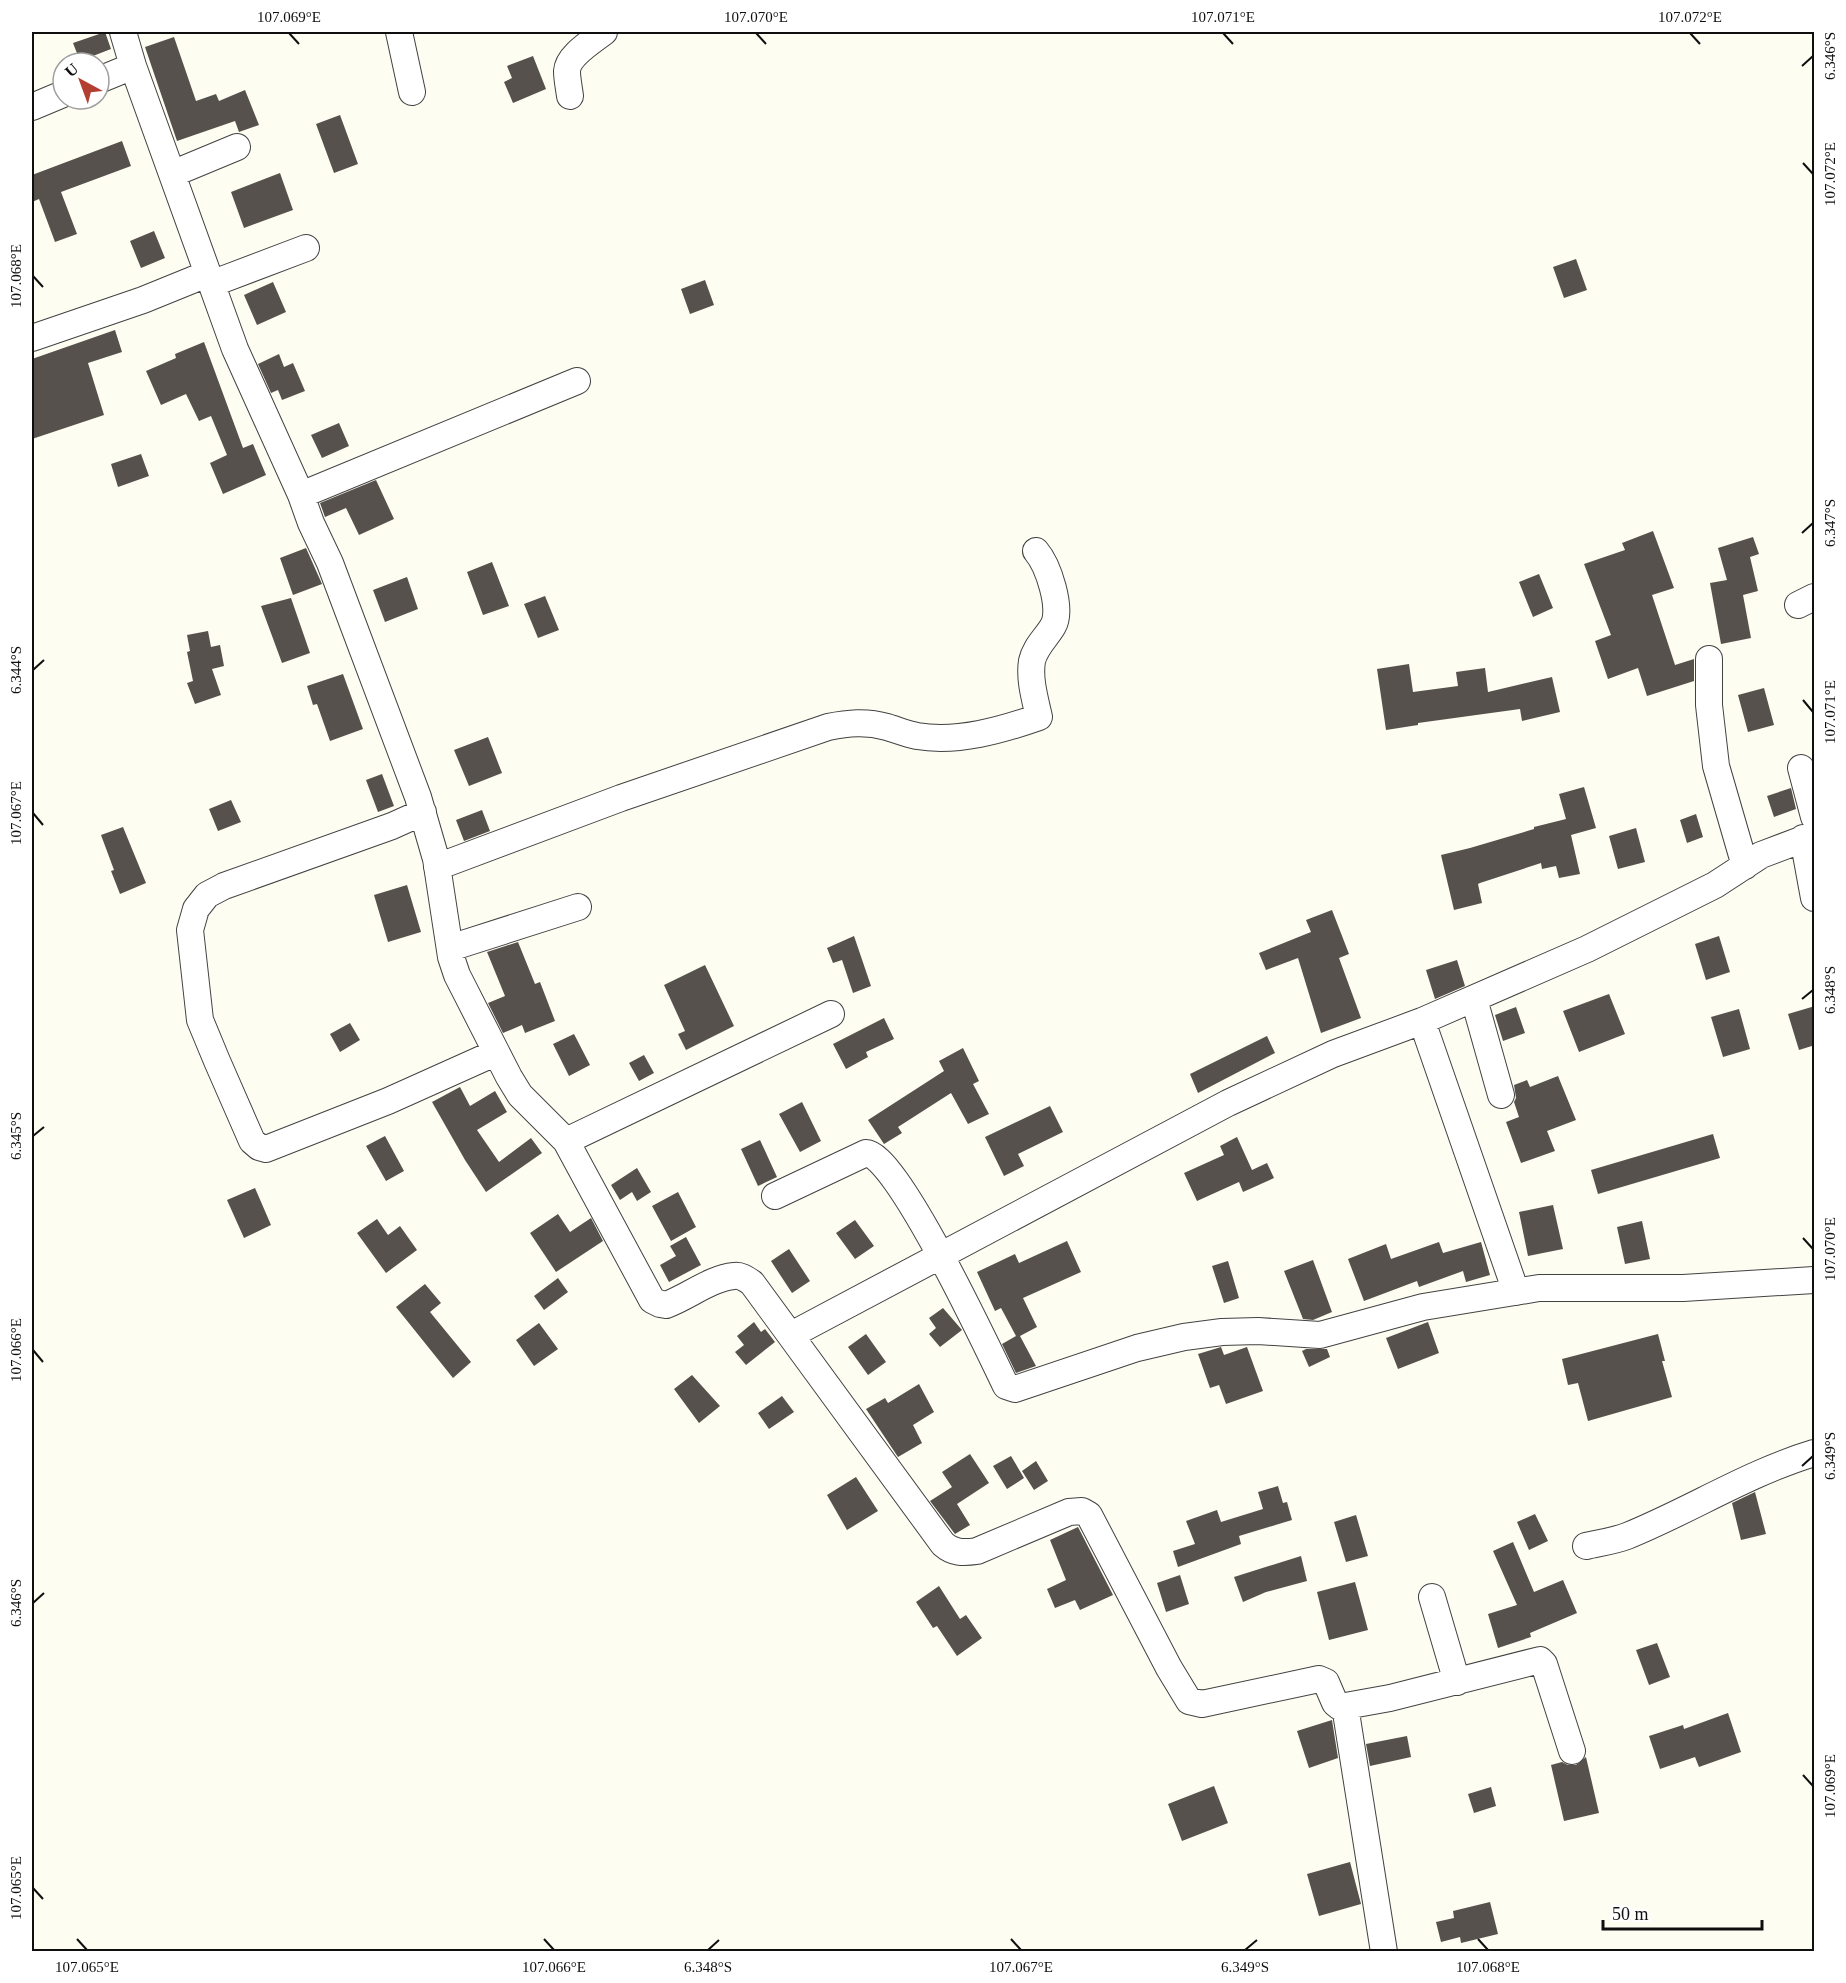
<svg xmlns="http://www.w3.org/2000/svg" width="1846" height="1983" font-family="Georgia,serif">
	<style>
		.building { fill: #56514c }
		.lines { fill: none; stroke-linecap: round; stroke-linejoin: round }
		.minor-casing { stroke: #424242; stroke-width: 28 }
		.minor { stroke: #fff; stroke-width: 26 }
		.ticks { fill: none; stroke: #0f0f0f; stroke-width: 2 }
		.neatline { fill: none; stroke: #0f0f0f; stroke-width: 2 }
		.ticks-label { font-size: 15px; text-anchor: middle; fill: #0f0f0f }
	</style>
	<rect width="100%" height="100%" fill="#fefdf1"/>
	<path class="building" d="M105 32 111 49 80 61 73 43Z
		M174 37 196 101 216 94 219 101 245 90 259 125 239 132 235 121 177 141 145 47Z
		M533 56 546 89 513 103 504 82 512 78 507 66Z
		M340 115 358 164 334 173 316 124Z
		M122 141 131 166 61 192 77 234 55 242 39 199 32 202V175Z
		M280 173 293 210 244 228 231 192Z
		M154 231 165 258 141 268 130 241Z
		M1576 259 1587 290 1564 298 1553 267Z
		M705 280 714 305 690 314 681 289Z
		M273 282 286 312 257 325 244 295Z
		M115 330 122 352 88 363 104 415 32 439V359Z
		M204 342 243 448 253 444 266 475 223 494 210 463 227 455 211 416 199 421 186 394 161 405 146 371 176 358 175 354Z
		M279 354 284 367 293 363 305 391 282 400 278 390 271 393 258 364Z
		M339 423 349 446 322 458 311 435Z
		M141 454 149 476 118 487 111 464Z
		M376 480 394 519 359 535 346 508 325 517 320 503Z
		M1653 531 1674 588 1652 595 1675 665 1694 659V681L1647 696 1638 668 1608 679 1595 641 1611 635 1584 564 1625 550 1622 543Z
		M1753 537 1759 554 1750 557 1758 591 1743 595 1751 638 1721 644 1710 583 1727 580 1718 548Z
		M306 548 322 584 293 595 280 558Z
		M492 562 509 606 483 615 467 572Z
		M1539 574 1553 608 1533 617 1519 582Z
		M407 577 418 609 385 622 373 590Z
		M545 596 559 630 538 638 524 604Z
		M291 598 310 653 282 663 261 606Z
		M208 631 211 647 220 645 224 666 212 669 221 695 195 704 187 683 193 681 187 652 190 651 187 635Z
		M1409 664 1413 692 1458 686 1456 672 1485 668 1488 692 1552 677 1560 712 1522 721 1520 709 1418 723V725L1386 730 1377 669Z
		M343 674 363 729 330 741 317 704 313 705 307 686Z
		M1764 688 1774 725 1748 732 1738 695Z
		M488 737 502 773 469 786 454 750Z
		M382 774 394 806 378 812 366 780Z
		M1584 787 1596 828 1571 835 1580 874 1559 878 1556 866 1542 869 1541 863 1480 883 1478 884 1482 903 1454 910 1441 855 1470 848 1534 829V827L1566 819 1559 794Z
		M1791 788 1796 809 1774 817 1767 796Z
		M231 800 241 822 218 831 209 809Z
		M482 810 490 831 464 841 456 820Z
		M1696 814 1703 837 1687 843 1680 820Z
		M123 827 146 883 120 894 111 871 114 870 101 835Z
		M1636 828 1645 862 1618 869 1609 836Z
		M407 885 421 932 388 942 374 895Z
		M1332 910 1349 954 1339 958 1361 1018 1321 1033 1298 958 1266 970 1259 953 1311 932 1306 920Z
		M854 936 871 986 853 993 842 960 833 963 827 948Z
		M1719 936 1730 972 1706 980 1695 944Z
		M518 942 535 984 540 982 555 1021 525 1033 522 1025 503 1033 488 1003 505 996 487 952Z
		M1457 960 1465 986 1435 999 1426 970Z
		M705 965 734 1026 686 1050 678 1034 685 1031 664 985Z
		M1609 994 1625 1034 1579 1052 1563 1011Z
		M1815 1006V1045L1799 1050 1788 1014Z
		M1516 1007 1525 1033 1503 1041 1495 1015Z
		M1739 1009 1750 1049 1723 1057 1711 1017Z
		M884 1018 894 1039 866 1052 868 1057 846 1069 833 1044Z
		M350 1023 360 1040 340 1052 330 1034Z
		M574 1034 590 1065 569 1076 553 1044Z
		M1267 1036 1275 1053 1198 1093 1190 1074Z
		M963 1048 979 1081 973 1084 989 1114 968 1124 951 1093 898 1127 902 1133 884 1144 868 1120 944 1071 939 1061Z
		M644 1055 654 1073 639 1081 629 1063Z
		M1558 1076 1576 1120 1547 1131 1555 1151 1521 1163 1506 1122 1519 1117 1514 1102 1516 1098 1514 1085 1527 1080 1530 1087Z
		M460 1087 470 1106 495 1091 507 1112 477 1130 499 1162 531 1138 542 1153 486 1192 465 1160 432 1102Z
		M802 1102 821 1141 800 1152 779 1114Z
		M1050 1106 1063 1132 1018 1154 1024 1166 1004 1176 985 1137Z
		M1713 1134 1720 1158 1598 1194 1591 1170Z
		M385 1136 404 1171 386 1181 366 1146Z
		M1237 1137 1252 1170 1267 1163 1274 1178 1243 1192 1239 1182 1197 1201 1184 1173 1224 1155 1220 1146Z
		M760 1140 777 1177 758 1186 741 1149Z
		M637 1168 651 1192 637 1201 632 1192 620 1200 611 1185Z
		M255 1188 271 1225 244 1238 227 1200Z
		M678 1192 696 1227 671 1241 652 1206Z
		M1553 1205 1563 1249 1528 1256 1519 1212Z
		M558 1214 570 1232 591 1218 603 1241 556 1272 530 1233Z
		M377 1219 388 1235 400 1226 417 1250 386 1273 357 1233Z
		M855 1220 874 1246 855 1259 836 1233Z
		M1642 1221 1650 1259 1625 1264 1617 1227Z
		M686 1237 701 1265 669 1282 660 1265 676 1256 670 1246Z
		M1067 1241 1081 1272 1023 1298 1037 1327 1020 1336 1036 1366 1016 1373 1002 1344 1016 1336 1001 1308 995 1311 977 1272 1015 1254 1019 1263Z
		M1439 1242 1443 1253 1481 1242 1490 1275 1466 1282 1463 1271 1419 1287 1417 1281 1364 1301 1348 1259 1386 1244 1391 1259Z
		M789 1249 810 1281 792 1293 771 1261Z
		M1313 1260 1332 1312 1313 1320 1303 1319 1284 1271Z
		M1228 1261 1239 1298 1224 1303 1212 1266Z
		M558 1278 568 1292 544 1310 534 1296Z
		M425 1284 441 1303 430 1312 471 1362 453 1378 396 1307Z
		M943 1308 962 1330 940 1347 929 1334 936 1328 929 1318Z
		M754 1322 761 1332 765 1329 775 1342 746 1365 735 1352 744 1345 737 1336Z
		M1428 1322 1439 1353 1398 1369 1386 1338Z
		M539 1323 558 1349 534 1366 516 1340Z
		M866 1334 886 1362 868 1375 848 1347Z
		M1658 1334 1665 1361H1662L1672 1397 1588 1421 1578 1383 1568 1385 1562 1359Z
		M1221 1347 1224 1355 1247 1347 1263 1391 1226 1404 1219 1385 1210 1388 1198 1354Z
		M1306 1349H1327L1330 1357 1309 1367 1302 1351Z
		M692 1375 720 1406 699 1423 674 1389Z
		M919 1384 934 1412 913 1425 922 1443 898 1457 866 1409 885 1398 888 1403Z
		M782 1396 794 1412 769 1429 758 1413Z
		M970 1454 989 1483 957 1504 970 1525 955 1534 930 1501 952 1487 942 1472Z
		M1011 1456 1024 1478 1007 1489 993 1466Z
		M1036 1461 1048 1481 1034 1490 1022 1471Z
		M856 1477 878 1511 847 1530 827 1495Z
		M1278 1486 1283 1503 1287 1502 1292 1520 1239 1536 1241 1544 1178 1567 1173 1551 1195 1544 1186 1521 1217 1510 1221 1522 1263 1509 1258 1492Z
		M1755 1492 1766 1534 1741 1540 1732 1503Z
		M1535 1514 1548 1541 1529 1550 1517 1522Z
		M1356 1515 1368 1556 1346 1562 1334 1522Z
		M1078 1527 1113 1595 1080 1610 1075 1600 1055 1608 1047 1589 1066 1580 1050 1540Z
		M1513 1542 1534 1592 1563 1580 1577 1613 1530 1633 1531 1637 1498 1648 1488 1614 1517 1605 1493 1551Z
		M1301 1556 1307 1581 1266 1592 1243 1602 1234 1577Z
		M1180 1575 1189 1604 1166 1612 1157 1583Z
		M1355 1582 1368 1630 1329 1640 1317 1592Z
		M939 1586 960 1619 966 1615 982 1638 957 1656 937 1626 933 1628 916 1602Z
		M1657 1643 1670 1677 1649 1685 1636 1650Z
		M1728 1713 1741 1752 1699 1767 1695 1757 1660 1769 1649 1736 1683 1725 1684 1729Z
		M1332 1720 1338 1758 1309 1768 1297 1731Z
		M1407 1736 1411 1757 1370 1766 1366 1744Z
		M1586 1757 1599 1813 1564 1821 1551 1765 1562 1762 1568 1765H1576Z
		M1214 1786 1228 1823 1182 1841 1168 1804Z
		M1491 1787 1496 1806 1474 1813 1468 1794Z
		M1350 1862 1361 1904 1319 1916 1307 1874Z
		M1490 1902 1498 1934 1461 1943 1460 1937 1441 1942 1436 1922 1454 1918 1453 1911Z"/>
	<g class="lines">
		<defs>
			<path id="minor" d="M123 32 133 66 235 349 301 495 311 523 330 563 418 797 436 859 451 957 457 975 509 1077 520 1095 566 1141 652 1300 660 1304 666 1305C688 1297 711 1278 734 1276 741 1275 746 1279 752 1283L943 1544C953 1553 963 1553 977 1551L1069 1512 1082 1511 1089 1515 1169 1668 1189 1701 1202 1704 1319 1679 1326 1682 1335 1703 1340 1707 1390 1698 1540 1660 1544 1664 1572 1751
				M399 32 412 92
				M99 80 133 66
				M570 96C569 88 567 79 567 71 568 55 593 41 604 32
				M32 107 63 94
				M172 174 237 147
				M211 284 306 248
				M32 338 143 300 207 274
				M301 495 577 381
				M1798 605 1814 597
				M1709 659V705L1716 766 1745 866
				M1801 768 1814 817
				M423 812 392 826 224 886 207 895 196 909 190 930 200 1020 217 1061 252 1141 259 1147 266 1149 388 1101 495 1053
				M1803 838 1814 898
				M437 867 621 798 828 727C848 723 866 721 887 727 897 730 907 734 917 736 957 743 1002 730 1039 717 1035 699 1029 679 1032 661 1035 647 1046 638 1053 626 1063 609 1048 565 1036 551
				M450 948 578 907
				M1474 999 1501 1095
				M1422 1021 1516 1292
				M566 1141 831 1014
				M775 1196 866 1153C897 1154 989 1351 1006 1386L1015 1389 1137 1348 1184 1337 1222 1332 1258 1331 1320 1335 1423 1307 1539 1288H1683L1814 1280
				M791 1335 1228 1103 1333 1054 1422 1021 1587 949 1715 885 1761 855 1814 835
				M1586 1546C1599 1543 1614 1541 1627 1536 1691 1510 1748 1473 1814 1453
				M1432 1597 1457 1682
				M1345 1706 1384 1952"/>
		</defs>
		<use href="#minor" class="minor-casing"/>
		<use href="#minor" class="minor"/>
	</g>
	<path class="ticks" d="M289 33 299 44M756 33 766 44M1223 33 1233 44M1690 33 1700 44M1802 66 1813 56M1803 163 1813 174M33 276 43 287M1802 533 1813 523M33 670 44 660M1803 700 1813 712M33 813 43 825M1802 999 1813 990M33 1136 44 1127M1803 1238 1813 1249M33 1350 43 1362M1802 1466 1813 1456M33 1603 44 1593M1803 1775 1813 1786M33 1888 43 1899M77 1939 87 1950M544 1939 554 1950M1011 1939 1021 1950M1478 1939 1488 1950M708 1950 719 1940M1245 1950 1257 1940"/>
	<rect width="1846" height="1983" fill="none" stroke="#ffffff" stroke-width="66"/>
	<g transform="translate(81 81) rotate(319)"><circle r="28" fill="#ffffff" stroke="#9f9f9f" stroke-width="1.5"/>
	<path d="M0-4.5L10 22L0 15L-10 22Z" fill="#b33f32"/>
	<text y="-9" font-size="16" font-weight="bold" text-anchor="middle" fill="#0f0f0f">U</text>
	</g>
	<path d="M1603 1920v9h159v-9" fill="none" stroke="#0f0f0f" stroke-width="3"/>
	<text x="1612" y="1920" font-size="18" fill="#0f0f0f" stroke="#ffffff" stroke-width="4.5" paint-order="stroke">50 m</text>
	<rect x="33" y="33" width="1780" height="1917" class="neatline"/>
	<g class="ticks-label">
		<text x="289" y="22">107.069°E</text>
		<text x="756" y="22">107.070°E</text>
		<text x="1223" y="22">107.071°E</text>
		<text x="1690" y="22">107.072°E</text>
		<text transform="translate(1830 56) rotate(-90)" y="5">6.346°S</text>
		<text transform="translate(1830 174) rotate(-90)" y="5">107.072°E</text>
		<text transform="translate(16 276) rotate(-90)" y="5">107.068°E</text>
		<text transform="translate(1830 523) rotate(-90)" y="5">6.347°S</text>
		<text transform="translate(16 670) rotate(-90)" y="5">6.344°S</text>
		<text transform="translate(1830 712) rotate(-90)" y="5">107.071°E</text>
		<text transform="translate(16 813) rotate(-90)" y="5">107.067°E</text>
		<text transform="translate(1830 990) rotate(-90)" y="5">6.348°S</text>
		<text transform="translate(16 1136) rotate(-90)" y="5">6.345°S</text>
		<text transform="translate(1830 1249) rotate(-90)" y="5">107.070°E</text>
		<text transform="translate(16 1350) rotate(-90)" y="5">107.066°E</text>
		<text transform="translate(1830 1456) rotate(-90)" y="5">6.349°S</text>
		<text transform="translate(16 1603) rotate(-90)" y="5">6.346°S</text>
		<text transform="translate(1830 1786) rotate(-90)" y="5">107.069°E</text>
		<text transform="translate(16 1888) rotate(-90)" y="5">107.065°E</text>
		<text x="87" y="1972">107.065°E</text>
		<text x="554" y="1972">107.066°E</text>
		<text x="708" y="1972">6.348°S</text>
		<text x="1021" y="1972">107.067°E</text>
		<text x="1245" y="1972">6.349°S</text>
		<text x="1488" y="1972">107.068°E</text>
	</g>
</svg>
